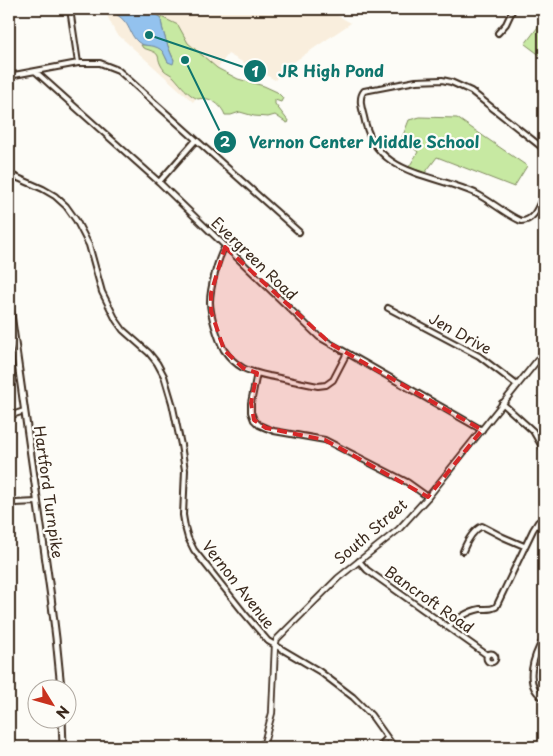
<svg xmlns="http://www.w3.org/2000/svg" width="553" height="756" font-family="'Playpen Sans',sans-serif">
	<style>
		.built { fill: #f9eedd }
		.green { fill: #c7e9a2; stroke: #818a60 }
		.water { fill: #93c2ee; stroke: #70859b }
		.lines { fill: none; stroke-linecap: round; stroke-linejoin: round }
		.minor-casing { stroke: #3b2a1e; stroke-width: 8 }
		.tertiary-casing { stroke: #3b2a1e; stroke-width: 8 }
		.secondary-casing { stroke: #3b2a1e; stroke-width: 9 }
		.minor { stroke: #fdfcf7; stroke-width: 4 }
		.tertiary { stroke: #fdfcf7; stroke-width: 4.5 }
		.secondary { stroke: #fdfcf7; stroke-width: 5 }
		.marked { fill: #d62828; fill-opacity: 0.2; stroke: #d62828; stroke-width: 4; stroke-dasharray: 10 6; stroke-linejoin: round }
		.labels { text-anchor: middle; stroke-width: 4.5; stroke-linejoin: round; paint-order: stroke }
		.street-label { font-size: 15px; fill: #3b2a1e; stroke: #fdfcf7 }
		.leader { fill: none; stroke: #0f766e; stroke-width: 2 }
		.callout-dot { fill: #0f766e; stroke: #fdfcf7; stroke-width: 2 }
		.mark-label { font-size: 15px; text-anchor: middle; font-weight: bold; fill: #fff }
		.callout-label { font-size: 16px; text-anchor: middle; font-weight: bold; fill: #0f766e; stroke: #fdfcf7; stroke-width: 4.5; stroke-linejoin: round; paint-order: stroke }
	</style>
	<rect width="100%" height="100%" fill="#fdfcf7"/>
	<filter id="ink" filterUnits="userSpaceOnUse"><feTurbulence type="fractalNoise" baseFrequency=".02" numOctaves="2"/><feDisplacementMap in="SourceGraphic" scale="10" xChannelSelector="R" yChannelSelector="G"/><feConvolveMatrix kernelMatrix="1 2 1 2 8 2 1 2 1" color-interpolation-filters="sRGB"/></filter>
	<g filter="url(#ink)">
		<path class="built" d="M104 9H326L351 23 288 66 275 80 228 54 193 102 115 32Z"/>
		<path class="green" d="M157 15 178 25 188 43 217 68 238 79 264 86 277 92 283 98 281 102 275 100V104L289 122 287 123 275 115 268 117 254 116 240 112 231 115H225C221 104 209 96 198 99 188 95 181 85 174 77 171 74 167 73 164 70 153 55 166 55 143 48L141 45C148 45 157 44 162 50 165 54 166 59 168 62L174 60C169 50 161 29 161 18Z
			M544 19V52L541 56 525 44Z
			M420 117 457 118 527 166 514 187 437 157 425 173 409 167 418 152 402 138 409 120Z"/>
		<path class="water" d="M110 9H147L161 18C161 28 169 51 174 60L173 64 168 62C166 59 165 55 163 52 156 43 145 48 138 42 131 36 130 28 125 22 121 16 114 14 110 9Z"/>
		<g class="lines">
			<defs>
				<path id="minor" d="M70 9 78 63
					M498 33 506 24 513 9
					M36 72 159 182 319 337 482 430
					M9 76 78 63H100L118 70 299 232
					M544 149 471 91 451 82 442 80 416 81 364 91C358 98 362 109 364 117 375 176 431 173 475 193 491 201 505 214 521 221 535 221 539 204 544 194
					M9 174 43 189 55 196 66 206 76 220 89 245 102 292 116 320 123 330 149 353 157 363 164 376 172 403 181 445 185 470 183 515 185 527 188 538 194 550 244 613 268 641 319 671 353 697 371 715 394 747
					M159 182 196 140
					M225 247C218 257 210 289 210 302 210 314 218 339 224 350 228 356 236 364 243 368 251 372 260 374 269 376 285 379 301 383 318 386L326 385 333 380 347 353
					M388 308 479 356 517 385
					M257 373 251 403V412L254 420 259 425 266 428 274 431 325 440 407 482 428 497
					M502 403 533 431 544 450
					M9 416 24 411
					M537 437 544 433
					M9 499 15 503 37 502
					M463 551C467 541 472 531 482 526L503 537 524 546
					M359 561 367 570 487 655
					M448 627C456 619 469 611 480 609 486 609 490 610 496 607L533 530 538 522 544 518
					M544 638C534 655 522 685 544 698
					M486.5 658a4.5 4.5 0 1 1 9 0a4.5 4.5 0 1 1-9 0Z
					M379 747 387 738"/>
				<path id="tertiary" d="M263 747 272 713 275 645 277 639 338 578 399 529 428 497 544 352"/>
				<path id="secondary" d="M9 300 51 597 56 638 61 688
					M62 718 63 747"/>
			</defs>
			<use href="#minor" class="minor-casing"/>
			<use href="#tertiary" class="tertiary-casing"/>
			<use href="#secondary" class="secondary-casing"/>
			<use href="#minor" class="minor"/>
			<use href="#tertiary" class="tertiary"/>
			<use href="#secondary" class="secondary"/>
		</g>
	</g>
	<path class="marked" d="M225 247 331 344 482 430 428 497 325 440 266 428 254 420 251 403 257 373 243 368 224 350 211 311V293Z"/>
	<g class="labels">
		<g class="street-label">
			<text transform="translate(254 259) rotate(44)" y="5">Evergreen Road</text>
			<text transform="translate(460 334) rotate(29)" y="5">Jen Drive</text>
			<text transform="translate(48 492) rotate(82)" y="5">Hartford Turnpike</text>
			<text transform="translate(371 532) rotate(-41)" y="5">South Street</text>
			<text transform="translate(238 585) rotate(52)" y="5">Vernon Avenue</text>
			<text transform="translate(429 600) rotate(35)" y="5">Bancroft Road</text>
		</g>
	</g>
	<path class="leader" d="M149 35L255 71M185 60L225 142"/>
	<g class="callout-dot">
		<circle cx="149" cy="35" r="5"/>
		<circle cx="185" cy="60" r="5"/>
		<circle cx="255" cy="71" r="12"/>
		<circle cx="225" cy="142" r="12"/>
	</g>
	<g class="mark-label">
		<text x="255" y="77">1</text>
		<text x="225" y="147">2</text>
	</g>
	<g class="callout-label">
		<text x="331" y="77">JR High Pond</text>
		<text x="364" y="148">Vernon Center Middle School</text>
	</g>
	<rect width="553" height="756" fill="none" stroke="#fdfcf7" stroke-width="30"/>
	<rect x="15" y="15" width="523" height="726" fill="none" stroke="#3b2a1e" stroke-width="2" filter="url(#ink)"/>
	<g transform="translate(52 704) rotate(127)"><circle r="24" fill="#fdfcf7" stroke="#afa8a0"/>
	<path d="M0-4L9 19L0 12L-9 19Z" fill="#c8321e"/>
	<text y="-8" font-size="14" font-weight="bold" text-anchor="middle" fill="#3b2a1e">N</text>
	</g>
</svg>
